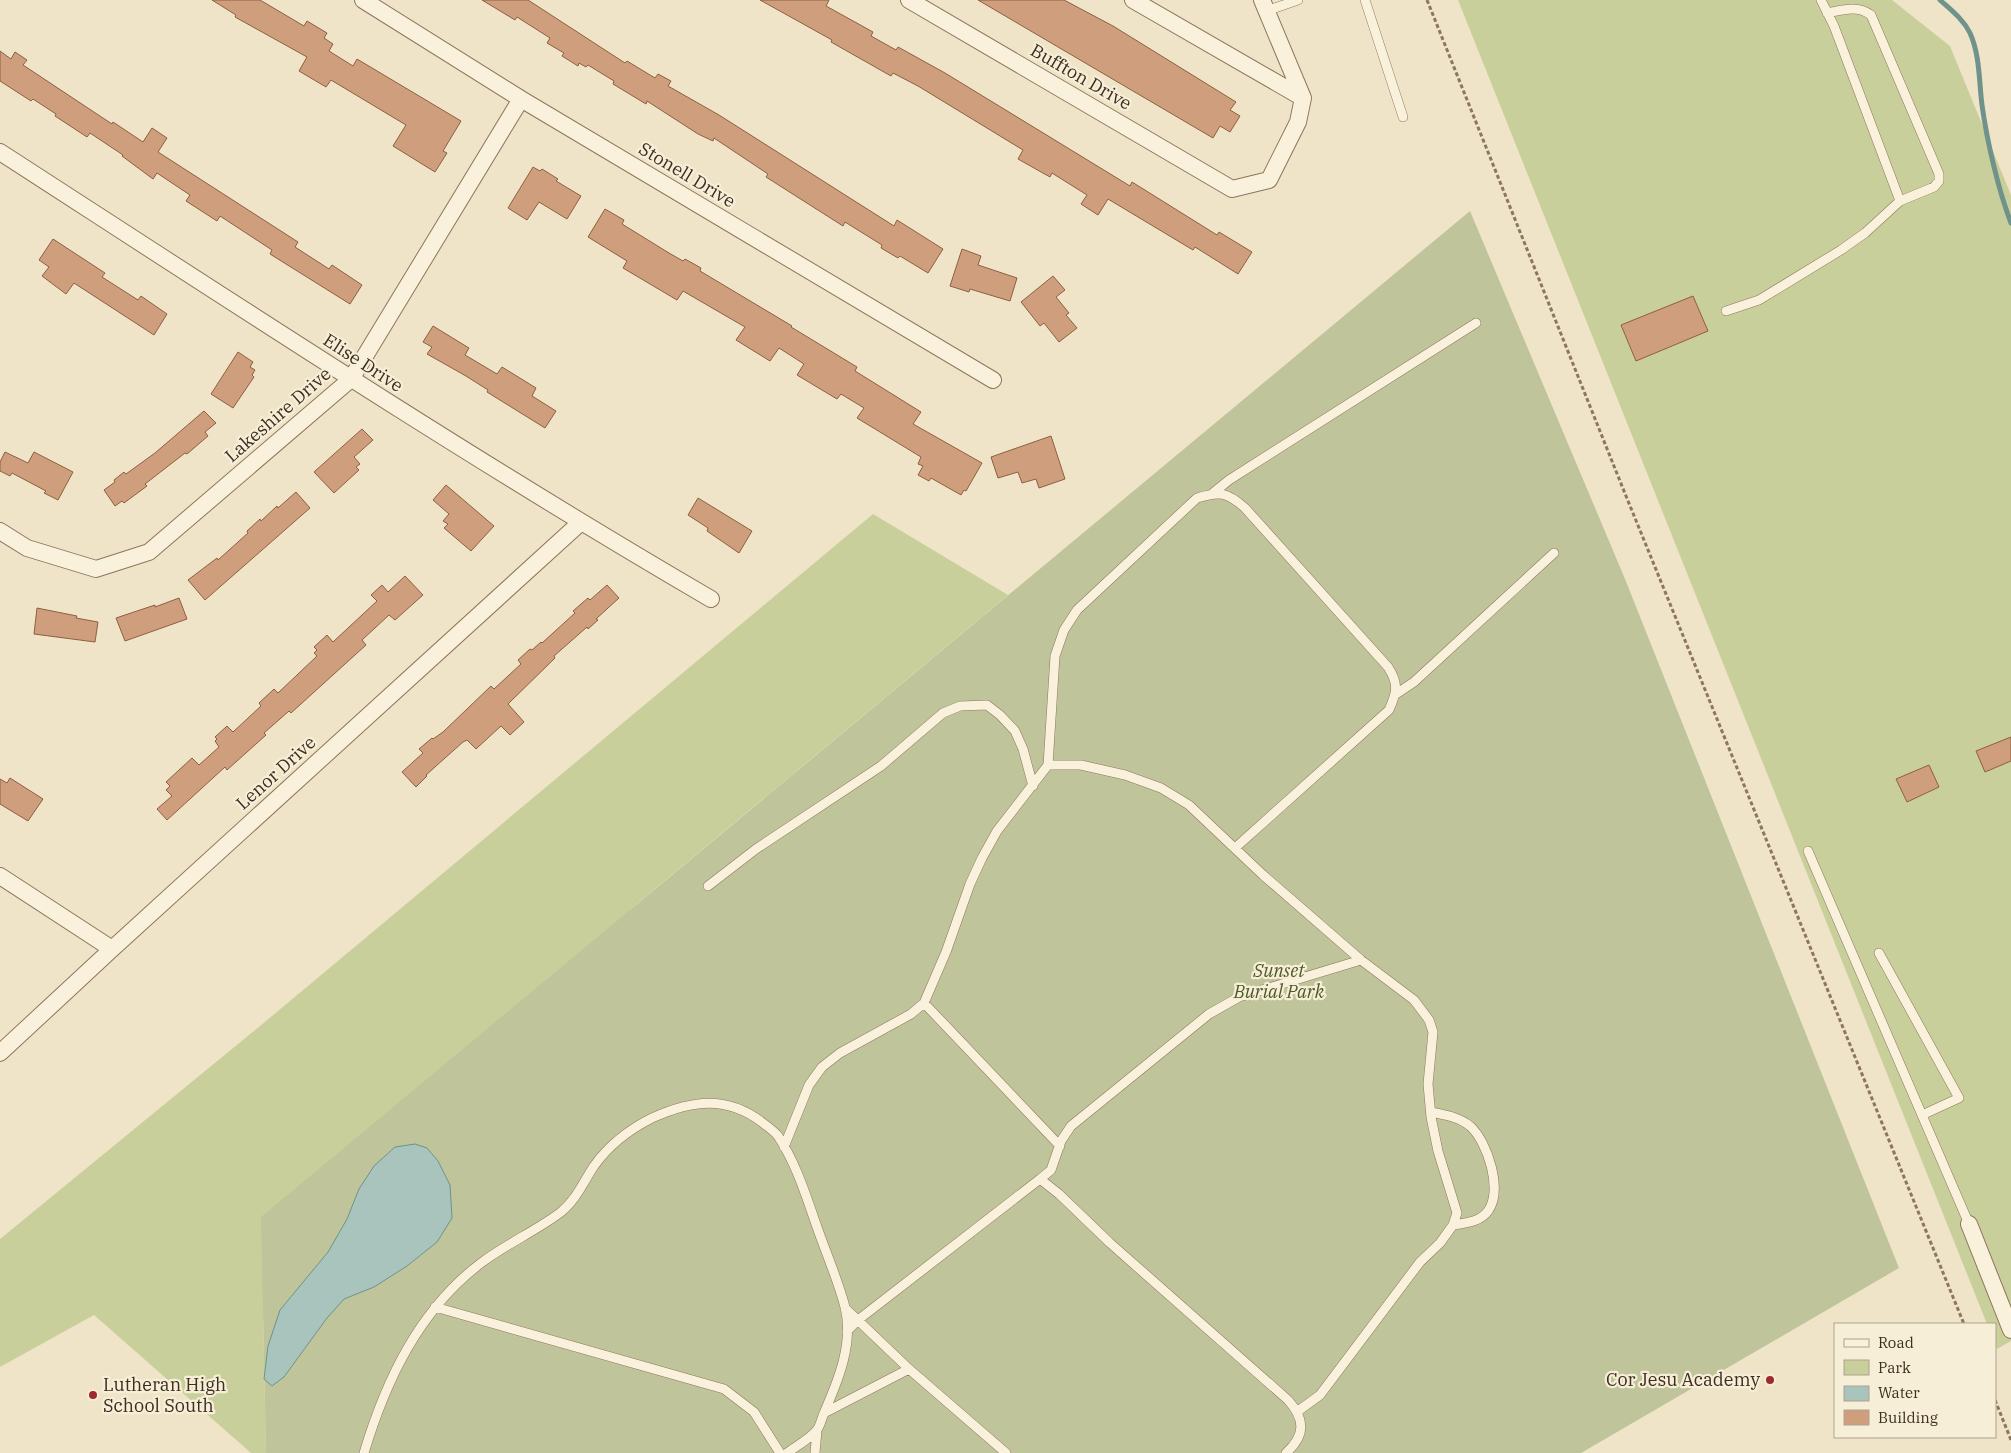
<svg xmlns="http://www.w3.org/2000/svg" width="2011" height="1453" font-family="'IBM Plex Serif',serif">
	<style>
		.green { fill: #c9cf9b }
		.cemetery { fill: #bfc49a }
		.water { fill: #a9c4bc; stroke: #6f938a }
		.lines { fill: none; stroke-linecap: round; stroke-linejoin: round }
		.stream { stroke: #6f938a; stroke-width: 5 }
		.building { fill: #cf9f7d; stroke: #8d5f41 }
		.service-casing { stroke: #8d765c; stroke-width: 10 }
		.minor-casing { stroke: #8d765c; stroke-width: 18 }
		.path { stroke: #8d765c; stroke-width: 3; stroke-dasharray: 4 2.5; stroke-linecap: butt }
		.service { stroke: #faf1dc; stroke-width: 9 }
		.minor { stroke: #faf1dc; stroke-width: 16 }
		.poi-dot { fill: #9e2a2b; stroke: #f7eed8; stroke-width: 2 }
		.labels { text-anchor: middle; stroke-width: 4.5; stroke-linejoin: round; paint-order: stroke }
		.street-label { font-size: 18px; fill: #3d2e20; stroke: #f7eed8 }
		.park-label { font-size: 18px; font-style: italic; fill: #4d5a26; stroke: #f7eed8 }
		.poi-label { font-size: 18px; fill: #3d2e20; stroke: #f7eed8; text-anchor: end }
	</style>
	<rect width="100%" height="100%" fill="#f0e4c8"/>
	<path class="green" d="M1458 0H1892L1950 46 2011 195V1341L1997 1349 1995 1344V1324H1987Z
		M873 514 1008 595 632 908 263 1313 266 1453H251L94 1315 0 1367V1239L260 1026Z"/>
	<path class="cemetery" d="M1470 211 1625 579 1899 1268 1581 1453H266L261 1217Z"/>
	<path class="water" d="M415 1144 427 1148 438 1161 450 1185 452 1218 437 1242 407 1266 374 1287 344 1299 327 1318 284 1377 272 1386 264 1379 268 1346 280 1310 328 1252 347 1219 359 1189 374 1166 395 1147Z"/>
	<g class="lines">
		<path class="stream" d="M1940 0C1951 10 1963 19 1970 33 1980 55 1979 82 1982 105 1987 141 1998 189 2011 223"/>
	</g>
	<path class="building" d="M212 0H260L304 26 307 21 327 33 324 38 333 44 329 51 353 66 357 59 461 121 443 151 447 153 435 172 393 146 406 125 331 80 326 87 299 71 307 57 235 17 236 15Z
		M482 0H528L625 63 627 61 655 78 658 74 671 81 668 86 719 115 894 226 897 220 943 249 928 273 900 256 898 258 881 248 882 245 845 222 843 226 766 177 768 174 714 138 713 141 698 134 647 101 646 104 613 84 614 81 588 65 586 67 579 63 578 66 562 56 564 53 547 43 550 38 517 17 515 20Z
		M760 0H829L826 6 873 32 871 36 896 50 898 47 945 73 1130 186 1132 182 1217 235 1219 232 1252 252 1238 274 1195 247 1193 250 1108 199 1098 215 1081 204 1087 195 1052 173 1050 177 1018 159 1023 150 918 86 893 73 891 76 831 42 832 40Z
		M978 0H1064L1113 26 1236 102 1230 110 1240 116 1230 132 1220 126 1213 138Z
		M0 51 11 59 15 52 27 60 23 65 112 124 113 122 143 142 152 128 167 138 158 152 298 242 295 247 329 269 332 265 362 285 350 304 270 254 272 250 220 216 217 221 186 201 190 195 157 173 153 179 122 156 123 155 90 133 87 137 55 116 56 114 33 99 31 101 0 81Z
		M533 167 540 171 542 169 558 179 556 181 581 196 567 219 539 202 527 220 508 208Z
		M605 209 624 220 622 224 669 253 683 261 685 259 701 268 700 271 792 326 791 327 857 367 855 371 921 412 913 424 982 463 966 491 964 490 961 495 931 478 929 481 918 475 923 466 918 464 921 457 857 418 864 408 841 394 837 399 797 375 804 364 779 348 770 361 736 340 745 327 683 291 677 300 623 268 627 261 588 237Z
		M53 239 105 273 102 277 138 300 141 296 167 314 154 335 74 283 66 294 42 276 49 267 39 260Z
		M962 249 981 256 978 265 1017 278 1010 301 970 289 969 292 950 286Z
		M1053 276 1065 290 1056 297 1069 313 1066 315 1077 328 1059 342 1044 323 1040 326 1021 302Z
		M1693 296 1708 331 1636 361 1621 325Z
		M433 326 469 348 465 355 497 374 502 367 536 388 532 396 556 411 545 428 487 392 488 390 466 376 427 354 432 347 423 342Z
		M238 352 253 362 250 367 255 370 252 375 254 377 233 408 211 394Z
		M204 411 216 423 205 432 208 436 187 454 185 453 145 484 147 486 124 503 122 501 115 506 104 490 115 482 114 480 124 472 126 474 155 453Z
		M362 429 373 440 354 457 360 464 356 467 359 470 334 493 314 472Z
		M1051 436 1065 479 1039 488 1036 479 1022 483 1018 472 998 478 991 457Z
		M5 452 28 463 34 452 73 472 58 500 44 493 46 491 12 473 10 476 0 471V462Z
		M446 485 494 526 471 551 444 528 448 524 443 521 449 514 433 500Z
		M296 492 310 508 205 600 188 580 217 558 218 560 248 533 247 531 260 519 261 521 277 506 278 508Z
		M698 498 752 531 739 553 707 531 708 528 688 515Z
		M405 576 423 595 395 620 389 615 362 640 366 645 291 713 289 711 264 733 266 735 227 770 225 767 167 820 157 809 172 796 166 790 170 786 166 782 192 758 199 765 219 747 215 741 217 739 215 737 227 726 233 732 261 706 259 703 274 689 278 693 317 656 314 653 317 650 314 647 327 635 333 642 377 601 371 595 382 585 388 592Z
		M607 585 619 598 596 619 598 620 588 629 587 627 554 656 555 658 508 704 524 722 510 735 501 726 476 749 467 740 463 742 426 775 427 776 416 787 402 772 423 753 419 749 432 738 433 739 443 732 491 686 494 689 521 664 518 660 530 649 532 650 541 642 542 643 575 613 573 611 588 598 590 600Z
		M179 598 187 619 125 641 116 618 155 605V607Z
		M37 608 77 616 76 618 98 622 95 642 34 634Z
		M2011 737V761L1985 772 1976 751Z
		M1929 765 1939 787 1907 802 1896 779Z
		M10 778 43 799 28 821 0 804V779L7 783Z"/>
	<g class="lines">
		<defs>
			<path id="service" d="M1365 0 1403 117
				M1266 11 1298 0
				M1827 13C1843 10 1857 5 1871 15L1939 174V181L1934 187 1900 201
				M1726 311 1759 300 1841 250 1865 233 1900 201 1834 26 1821 0
				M1213 493 1229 480 1476 323
				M1396 694 1414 682 1554 553
				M1048 765H1081L1125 775 1161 788 1189 805 1263 875 1361 960 1414 1000 1429 1020 1433 1032 1428 1084 1431 1117 1438 1151 1457 1213 1453 1225 1440 1243 1420 1262 1320 1395 1298 1411
				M1808 851 1969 1224
				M708 886 756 849 881 766 943 713 960 706 987 705 1000 715 1015 731 1023 749 1033 786
				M1879 953 1959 1098 1922 1115
				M924 1003 1060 1146
				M1431 1112C1445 1115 1459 1117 1470 1126 1488 1142 1503 1191 1488 1211 1480 1222 1466 1223 1453 1225
				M784 1147 809 1085 822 1067 840 1053 911 1014 924 1003 946 952 970 884 982 858 997 831 1048 765 1055 656 1064 630 1077 610 1197 498C1220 491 1227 492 1245 508L1388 667C1399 684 1397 692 1389 710L1235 848
				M1040 1179 1059 1194 1110 1243 1288 1400C1305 1419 1306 1435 1286 1453
				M435 1307 724 1389 754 1412 780 1453
				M845 1308 909 1369 1006 1453
				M847 1331 858 1320 1040 1179 1051 1170 1061 1141 1071 1126 1209 1014 1239 997 1361 960
				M824 1413 909 1369
				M364 1453C386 1380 419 1310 481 1263 506 1244 536 1231 561 1212 576 1200 584 1181 594 1166 609 1145 630 1129 652 1118 692 1100 727 1095 763 1123 768 1127 774 1131 778 1136 796 1163 806 1196 817 1227 826 1253 838 1280 845 1307 854 1343 838 1381 824 1413 822 1418 820 1426 817 1430 810 1439 796 1446 787 1453
				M815 1453 817 1430"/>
			<path id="minor" d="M363 0 521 99 993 380
				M909 0 1232 189 1269 180 1298 122 1303 98 1262 0
				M1133 0 1303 98
				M0 152C235 304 469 458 711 599
				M0 531 27 548 96 569 149 552 351 379 521 99
				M0 876 112 949
				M0 1053 112 949 580 523
				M1969 1224 2011 1330"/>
		</defs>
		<use href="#service" class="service-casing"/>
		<use href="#minor" class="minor-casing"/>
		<path class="path" d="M1427 0 1626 496 1964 1324
			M1995 1400 2011 1440"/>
		<use href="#service" class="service"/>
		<use href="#minor" class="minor"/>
	</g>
	<g class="poi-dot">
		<circle cx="1770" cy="1380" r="5"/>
		<circle cx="93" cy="1395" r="5"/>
	</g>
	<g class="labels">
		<g class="street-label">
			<text transform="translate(1081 77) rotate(30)" y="6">Buffton Drive</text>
			<text transform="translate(687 175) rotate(31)" y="6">Stonell Drive</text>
			<text transform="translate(363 363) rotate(33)" y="6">Elise Drive</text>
			<text transform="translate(278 415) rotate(-41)" y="6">Lakeshire Drive</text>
			<text transform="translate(276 773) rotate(-42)" y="6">Lenor Drive</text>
		</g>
		<g class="park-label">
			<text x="1279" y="977">Sunset<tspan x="1279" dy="21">Burial Park</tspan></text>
		</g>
		<g class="poi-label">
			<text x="1760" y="1386">Cor Jesu Academy</text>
			<text x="103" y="1391" text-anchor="start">Lutheran High<tspan x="103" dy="21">School South</tspan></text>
		</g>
	</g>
	<rect x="1834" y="1323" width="162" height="115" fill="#f7eed8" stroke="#ada18e"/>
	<rect x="1844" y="1339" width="25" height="8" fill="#faf1dc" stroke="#ada18e"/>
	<text x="1878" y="1348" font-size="15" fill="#3d2e20">Road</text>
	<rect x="1844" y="1360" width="25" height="15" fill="#c9cf9b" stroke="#ada18e"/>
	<text x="1878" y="1373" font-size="15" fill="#3d2e20">Park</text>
	<rect x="1844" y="1386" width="25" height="15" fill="#a9c4bc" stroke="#ada18e"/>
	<text x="1878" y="1398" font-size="15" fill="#3d2e20">Water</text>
	<rect x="1844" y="1410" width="25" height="15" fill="#cf9f7d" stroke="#ada18e"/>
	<text x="1878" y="1423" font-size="15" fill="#3d2e20">Building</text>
</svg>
